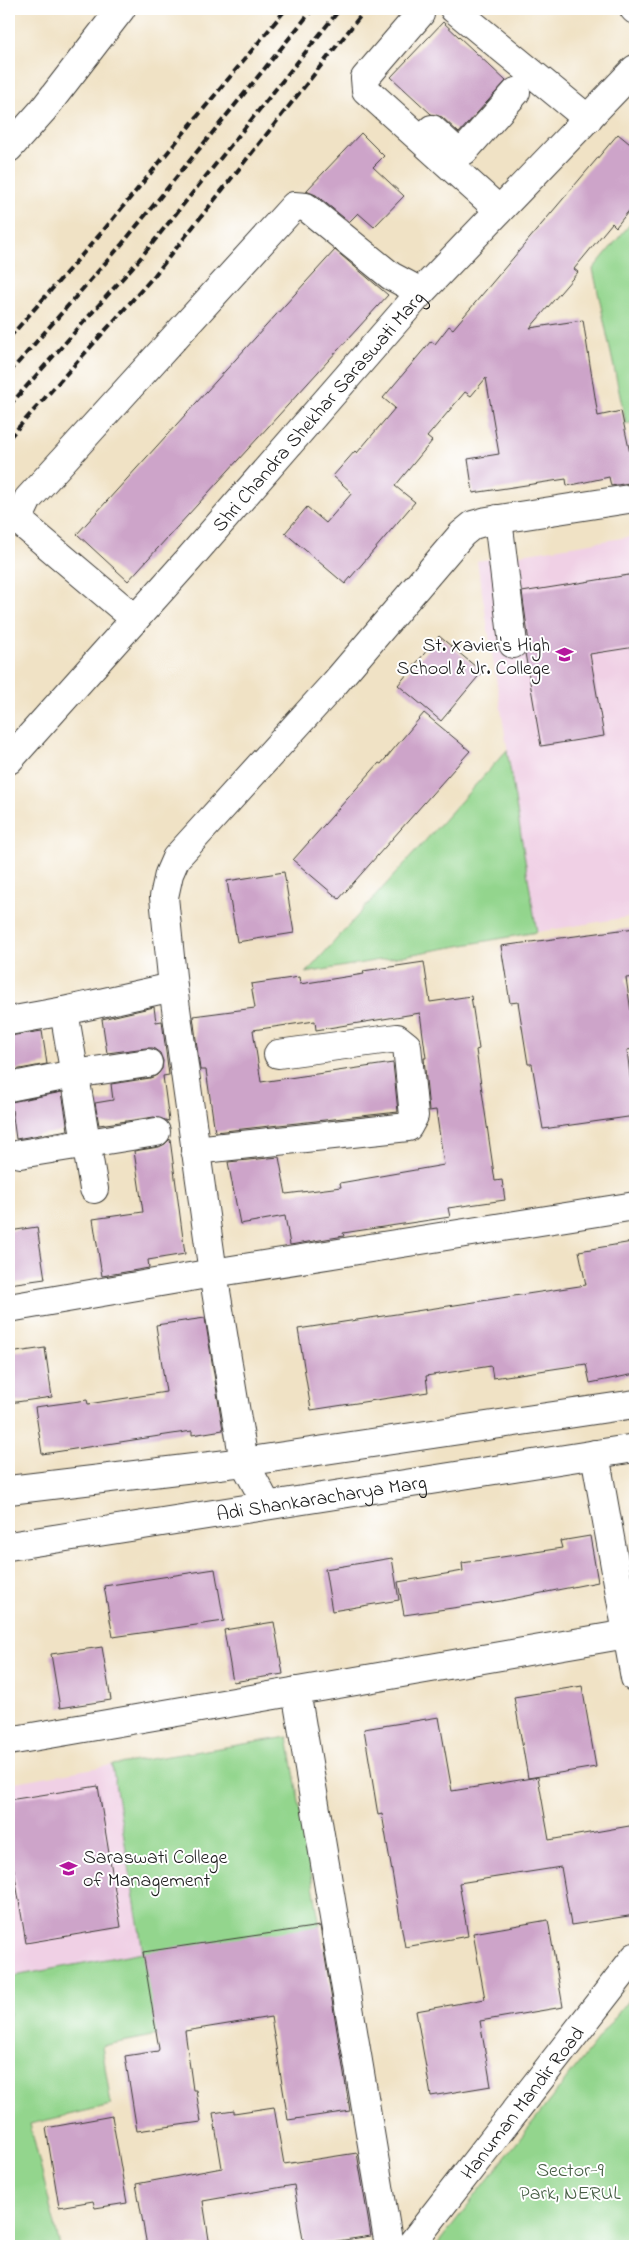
<svg xmlns="http://www.w3.org/2000/svg" width="644" height="2255" font-family="'Indie Flower',sans-serif">
	<style>
		.built { fill: #f0d0e5 }
		.green { fill: #93d58d; stroke: #587854 }
		.building { fill: #cda4c9 }
		.lines { fill: none; stroke-linecap: round; stroke-linejoin: round }
		.minor-casing { stroke: #3c3a35; stroke-width: 30 }
		.major-casing { stroke: #3c3a35; stroke-width: 30 }
		.minor { stroke: #fff; stroke-width: 28 }
		.major { stroke: #fff; stroke-width: 28 }
		.rail { stroke: #1c1c1c; stroke-width: 4; stroke-dasharray: 8 4; stroke-linecap: butt }
		.labels { text-anchor: middle; stroke-width: 4; stroke-linejoin: round; paint-order: stroke }
		.street-label { font-size: 20px; fill: #1c1c1c; stroke: #fff }
		.poi-label { font-size: 20px; fill: #1c1c1c; stroke: #fff; text-anchor: end }
		.park-label { font-size: 20px; fill: #465d44; stroke: #fff }
	</style>
	<rect width="100%" height="100%" fill="#fff"/>
	<filter id="ink" filterUnits="userSpaceOnUse"><feTurbulence type="fractalNoise" baseFrequency=".02" numOctaves="2"/><feDisplacementMap in="SourceGraphic" scale="10" xChannelSelector="R" yChannelSelector="G"/><feConvolveMatrix kernelMatrix="1 2 1 2 8 2 1 2 1" color-interpolation-filters="sRGB"/></filter>
	<filter id="wash" filterUnits="userSpaceOnUse"><feTurbulence type="fractalNoise" baseFrequency=".0096" numOctaves="4" result="noise"/><feDisplacementMap in="SourceGraphic" scale="20" xChannelSelector="R" yChannelSelector="G"/><feGaussianBlur stdDeviation="1.12" result="paint"/><feColorMatrix in="noise" values="0 0 0 0 0 0 0 0 0 0 0 0 0 0 0 0 0 1.4 0 .05"/><feComposite in="paint" operator="in"/></filter>
	<g filter="url(#wash)">
		<rect width="100%" height="100%" fill="#f0e2c5"/>
		<path class="built" d="M635 536V916L537 932 477 561Z
			M112 1765 143 1952 9 1977V1783Z"/>
		<path class="green" d="M635 218V422L626 424 593 269Z
			M507 750 537 932 306 973Z
			M288 1737 320 1926 157 2035 102 2046 111 2105 30 2124 60 2246H9V1977L143 1952 112 1765Z
			M635 1988V2246H436L626 2003Z"/>
		<g id="blocks">
			<path class="building" d="M443 22 506 81 459 133 442 117 431 114 391 77Z
				M361 133 384 156 373 167 404 196 374 227 358 213 349 222 316 195 306 191Z
				M618 134 635 148V203L616 227 612 223 574 269 578 272 530 328 583 320 598 416 621 411 631 458 635 457V482L611 486 609 477 567 486 566 479 473 493 468 459 499 454 486 378 471 396 465 392 427 437 432 441 395 486 415 502 345 584 285 533 307 507 326 523 352 493 333 476 355 451 357 453 395 408 383 398 431 341 435 344 449 326 453 329Z
				M335 250 388 295 128 581 77 534Z
				M635 574V647L590 654 604 736 541 746 525 653 529 642 522 592Z
				M439 636 482 672 441 721 398 685Z
				M424 713 470 751 339 899 293 860 379 763 381 764Z
				M284 872 294 933 237 942 227 881Z
				M635 928V977L626 978 635 1038V1049L627 1050 635 1116 543 1129 532 1064H528L518 1002 510 1003 501 946Z
				M424 962 430 1002 471 996 479 1049 476 1050 495 1181 502 1180 505 1200 448 1208 450 1217 343 1233 344 1236 290 1245 285 1216 240 1224 228 1162 279 1157 286 1194 341 1187 340 1183 444 1165 436 1110 429 1111 424 1058H426L420 1013 316 1030 315 1021 253 1030 261 1082 393 1063 398 1112 215 1132 206 1070H200L193 1016 255 1008 251 984 299 977 300 984 364 974 363 971Z
				M154 1007 156 1022 162 1021 169 1075 163 1076 169 1121 154 1117 99 1125 95 1103 113 1100 111 1084 150 1078 157 1075 162 1069 163 1061 160 1053 153 1048H146L107 1053 102 1019Z
				M42 1031 47 1064 9 1071V1036Z
				M62 1092 68 1130 16 1139 11 1102Z
				M170 1139 185 1254 148 1260 149 1268 102 1276 93 1219 143 1212 134 1151 159 1147 165 1144Z
				M37 1227 45 1279 9 1284V1231Z
				M632 1242 635 1261V1374L590 1383 586 1364 493 1378 491 1366 426 1376 428 1392 311 1410 298 1329 586 1285 579 1251Z
				M205 1318 223 1430 192 1435V1431L42 1454 35 1407 87 1400 88 1404 166 1392 156 1325Z
				M45 1348 52 1397 9 1403V1353Z
				M590 1536 598 1582 501 1601 404 1615 398 1582 463 1571 462 1563 562 1548 560 1541Z
				M392 1558 399 1600 332 1611 325 1569Z
				M215 1569 224 1621 113 1637 104 1586Z
				M274 1622 283 1674 233 1682 224 1630Z
				M102 1647 111 1700 60 1708 51 1654Z
				M582 1686 596 1767 528 1778 514 1697Z
				M439 1717 452 1791 538 1777 549 1840 635 1825V1915L571 1925 561 1867 459 1883 468 1936 405 1947 382 1814 378 1815 364 1729Z
				M98 1786 121 1927 26 1943 9 1840V1800Z
				M548 1920 563 2007 480 2021 491 2086 431 2096 416 2011 485 1999 473 1933Z
				M320 1926 350 2111 288 2120 271 2017 185 2031 193 2090H196L201 2122 137 2131 125 2056 158 2051 159 2049 143 1952Z
				M274 2107 284 2164 357 2153 371 2236 304 2246 294 2185 203 2201 210 2246H147L136 2184 222 2168 213 2113 234 2110V2113Z
				M112 2116 127 2203 95 2208 93 2201 59 2207 46 2128Z"/>
		</g>
	</g>
	<g filter="url(#ink)">
		<use href="#blocks" fill-opacity="0" stroke="#3c3a35" stroke-width="1"/>
		<g class="lines">
			<defs>
				<g id="minor">
					<path d="M454 9 588 119"/>
					<path d="M634 9 635 10"/>
					<path d="M420 14 365 78 366 90 499 210"/>
					<path d="M432 129 456 151H464L516 92"/>
					<path d="M9 148 43 110 121 9"/>
					<path d="M635 498 487 521 473 525 462 534 335 683 176 858 169 874 164 897 173 987 213 1273 635 1206"/>
					<path d="M498 519 513 644"/>
					<path d="M134 618 18 520 28 499 294 206 306 207 391 276 421 292"/>
					<path id="s1" d="M9 760 189 559 421 292 635 69"/>
					<path d="M9 1021 64 1011"/>
					<path d="M9 1087 74 1074 148 1063"/>
					<path d="M195 1150 408 1127 414 1116 407 1046 397 1038 278 1054"/>
					<path d="M20 1154 156 1132"/>
					<path d="M94 1189 64 1011 173 987"/>
					<path d="M9 1308 213 1273 244 1462 267 1505"/>
					<path d="M595 1454 635 1678"/>
					<path d="M296 1691 389 2246"/>
					<path d="M9 1741 627 1634"/>
					<path id="s2" d="M410 2246 635 1957"/>
				</g>
				<g id="major">
					<path d="M9 1490 244 1462 635 1404"/>
					<path id="s3" d="M9 1546 635 1448"/>
				</g>
			</defs>
			<use href="#minor" class="minor-casing"/>
			<use href="#major" class="major-casing"/>
			<use href="#minor" class="minor"/>
			<use href="#major" class="major"/>
			<path class="rail" d="M9 338 102 232 286 9
				M9 373 122 244 313 9
				M9 406 138 261 340 9
				M9 438 154 276 366 9"/>
		</g>
	</g>
	<defs>
		<symbol id="school-bare" viewBox="-9 -9 18 18"><path d="M0-5L7-2L0 1L-7-2ZM-4 1L0 2.5L4 1V4Q0 6-4 4Z" fill="#b5179e" stroke="#fff" stroke-width="2.5" paint-order="stroke"/></symbol>
		<symbol id="university-bare" viewBox="-9 -9 18 18"><path d="M0-5L7-2L0 1L-7-2ZM-4 1L0 2.5L4 1V4Q0 6-4 4Z" fill="#b5179e" stroke="#fff" stroke-width="2.5" paint-order="stroke"/></symbol>
	</defs>
	<g fill-rule="evenodd">
		<use href="#school-bare" x="552" y="642" width="25" height="25"/>
		<use href="#university-bare" x="56" y="1856" width="25" height="25"/>
	</g>
	<g class="labels">
		<g class="street-label">
			<text dy="7" stroke="none"><textPath href="#s1" startOffset="466">Shri Chandra Shekhar Saraswati Marg</textPath></text>
			<text dy="7" stroke="none"><textPath href="#s3" startOffset="316">Adi Shankaracharya Marg</textPath></text>
			<text dy="7" stroke="none"><textPath href="#s2" startOffset="182">Hanuman Mandir Road</textPath></text>
		</g>
		<g class="poi-label">
			<text x="550" y="651">St. Xavier's High<tspan x="550" dy="23">School &amp; Jr. College</tspan></text>
			<text x="83" y="1863" text-anchor="start">Saraswati College<tspan x="83" dy="23">of Management</tspan></text>
		</g>
		<g class="park-label">
			<text x="570" y="2176">Sector-9<tspan x="570" dy="23">Park, NERUL</tspan></text>
		</g>
	</g>
	<rect width="644" height="2255" fill="none" stroke="#fff" stroke-width="30"/>
</svg>
